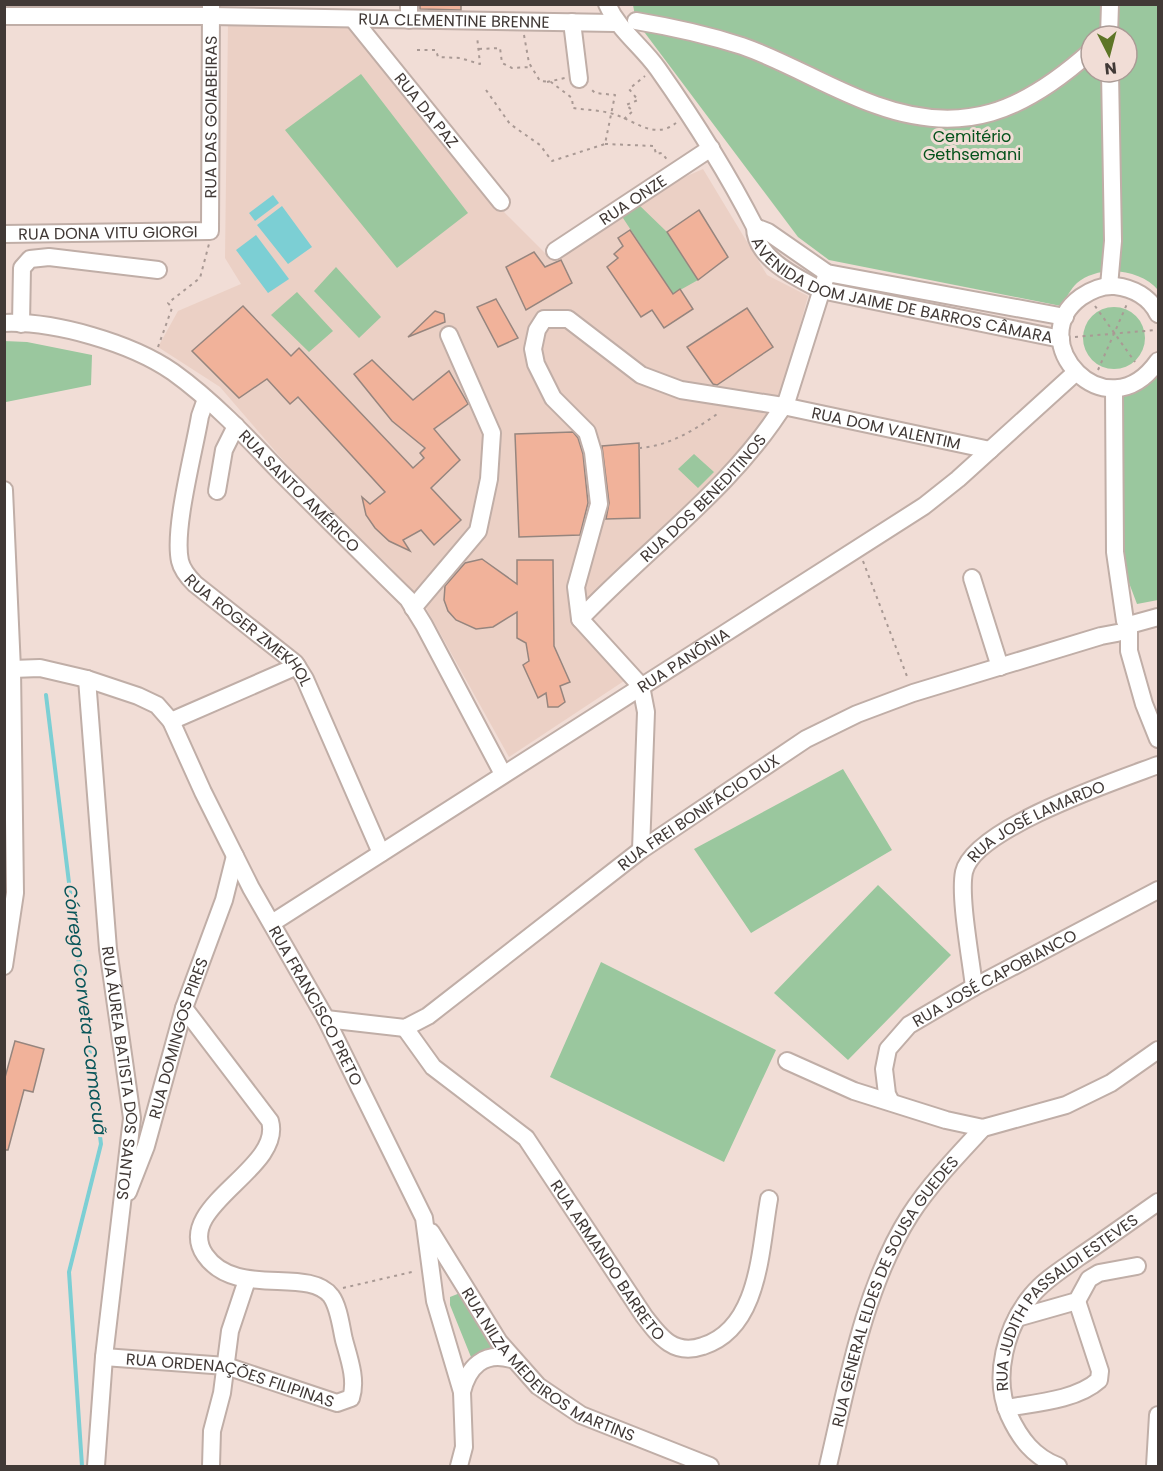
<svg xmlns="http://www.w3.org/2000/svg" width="1163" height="1471" font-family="Poppins,sans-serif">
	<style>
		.built { fill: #ebd0c5 }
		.green { fill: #9ac79e; fill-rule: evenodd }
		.water { fill: #7ccfd4 }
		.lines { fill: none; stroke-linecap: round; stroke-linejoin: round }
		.stream { stroke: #7ccfd4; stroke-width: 4 }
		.building { fill: #f1b29a; stroke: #96857e; stroke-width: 1.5 }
		.minor-casing { stroke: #c0aea7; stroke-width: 20 }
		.path { stroke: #a99994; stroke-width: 2; stroke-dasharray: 3 4.5; stroke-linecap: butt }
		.minor { stroke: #fff; stroke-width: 16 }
		.labels { text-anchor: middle; stroke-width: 6; stroke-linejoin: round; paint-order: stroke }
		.street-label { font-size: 16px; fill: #413936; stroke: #f1ddd6 }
		.park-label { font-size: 16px; fill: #04521b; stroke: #f1ddd6 }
		.water-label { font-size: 18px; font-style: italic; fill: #085559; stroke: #f1ddd6 }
	</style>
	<rect width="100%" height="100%" fill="#f1ddd6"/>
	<path class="built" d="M228 23 349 28 498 206 551 259 671 183 703 169 767 275 808 296 779 403 725 470 580 627 624 681 509 757 426 608 390 567 302 482 220 387 158 347 178 311 241 284 225 258Z"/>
	<path class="green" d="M633 5H1158V290C1141 269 1099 264 1077 283 1071 288 1066 299 1061 306L829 260 798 237 636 21ZM1091 36H1127V72H1091Z
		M361 74 468 213 397 268 285 130Z
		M638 204 667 232 698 280 673 294 621 215Z
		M336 267 381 317 359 338 314 291Z
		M297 292 333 331 309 352 271 315Z
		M1083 338a31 31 0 1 1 62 0a31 31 0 1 1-62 0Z
		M4 341 27 342 92 355 91 385 6 402Z
		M1158 370V600L1137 604 1123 567 1120 399 1147 384Z
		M694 454 714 472 698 488 678 469Z
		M843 769 892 850 751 933 694 849Z
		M878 885 951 955 848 1060 774 993Z
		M601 962 776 1050 724 1162 550 1077Z
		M460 1293 500 1353 473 1362 450 1305V1297Z"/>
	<path class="water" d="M273 195 279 203 255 221 249 213Z
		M282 206 312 247 288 264 257 225Z
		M256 235 289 279 268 293 236 250Z"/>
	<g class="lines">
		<path class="stream" d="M46 695 101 1144 69 1272 82 1466"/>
	</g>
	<path class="building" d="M420 4H461V10L420 9Z
		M699 210 728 257 698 280 667 232Z
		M630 230 673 294 680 289 693 309 664 328 652 310 641 317 607 267 618 258 614 254 623 246 618 238Z
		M534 252 545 267 561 260 572 283 526 310 506 267Z
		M496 299 518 338 498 347 477 307Z
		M243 306 291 356 299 348 413 468 424 458 420 453 425 448 392 421 354 374 372 360 413 400 449 371 468 404 434 429 460 460 431 488 461 520 434 545 421 530 403 540 410 551 389 541 375 528 366 515 362 497 370 504 385 492 298 397 290 404 267 379 239 398 192 351Z
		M747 308 773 347 717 385 713 384 687 347Z
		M435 311 444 314 445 322 408 337Z
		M573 432 578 438 583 454 588 503 580 535 519 537 515 434Z
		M639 443 640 518 606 519 609 503 602 446Z
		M482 559 517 584V560H553L554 646 570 682 560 686 565 702 558 707H548L546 693 538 698 523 665 529 661 526 643 517 638V612L493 627 476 629 456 620 448 611 444 600 445 586 465 563Z
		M15 1041 44 1049 33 1092 24 1090 8 1150H4V1081Z"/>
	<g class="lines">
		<defs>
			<g id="minor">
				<path d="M409 4V20"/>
				<path id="s1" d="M607 4C619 31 642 46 658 69 694 120 727 172 755 227 755 258 797 278 821 290L1061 339"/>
				<path id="s2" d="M4 16H211L615 23"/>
				<path id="s3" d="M353 19 501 202"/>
				<path d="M636 21C672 27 708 35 742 46 788 62 830 89 876 105 964 137 1024 111 1091 51"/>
				<path d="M572 22 579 79"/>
				<path d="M1109 36 1110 4"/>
				<path d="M755 227 768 232 827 273 1065 317"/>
				<path id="s4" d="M4 234 210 231 211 6"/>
				<path id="s5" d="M555 251 711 148"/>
				<path d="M1109 286 1113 241 1110 72"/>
				<path d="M1158 314C1150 297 1133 288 1115 286 1102 285 1091 290 1081 297 1021 340 1106 435 1158 361"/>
				<path id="s6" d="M4 323C55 321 131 343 173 372 212 400 246 436 279 471 322 514 365 557 408 599L424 625 503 774"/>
				<path d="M21 324 22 268 30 259 49 257 158 270"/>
				<path d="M1114 389 1115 552 1125 621"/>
				<path id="s7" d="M206 399 200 416C194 452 173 529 180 561 182 570 188 577 195 584L295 663 305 679 381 853"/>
				<path d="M4 490 12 669 15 893 4 966"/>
				<path d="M217 491 224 450 236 426"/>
				<path d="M972 578 1000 667"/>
				<path d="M413 608 478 531 489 479 492 433 449 335"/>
				<path id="s8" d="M580 619 576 587 599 504 593 452 587 432 553 398 536 364 533 349 537 330 544 319H568L641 375 681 390 783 406 990 450"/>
				<path d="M1129 625V651L1144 704 1158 739"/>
				<path d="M1129 625 1158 617"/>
				<path id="s9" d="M12 669 40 668 87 679 138 696 157 705 171 721 203 792 251 888 326 1019 424 1218 435 1301 462 1392 464 1447 459 1466"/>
				<path id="s10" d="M87 679 108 949 132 1118 104 1357 96 1466"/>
				<path d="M171 721 297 666"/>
				<path id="s11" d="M641 850 646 712 641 686 580 619C648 547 735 486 787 400L827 273"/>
				<path id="s12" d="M272 923 924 506 958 479 1075 373"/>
				<path id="s13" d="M974 987C971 959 959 897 964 872 974 828 1118 780 1158 765"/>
				<path id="s14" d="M326 1019 405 1028 428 1016 641 850 806 739 857 714 913 693 1101 636 1117 633"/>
				<path id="s15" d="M405 1028 433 1067 526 1138 644 1316C660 1337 674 1356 703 1346 760 1328 760 1249 769 1199"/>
				<path d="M787 1061 854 1091 946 1120 983 1128 1066 1105 1111 1083 1158 1050"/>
				<path id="s16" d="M891 1102 887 1094 884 1069 888 1049 909 1025 974 987 1158 890"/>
				<path id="s17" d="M128 1192 146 1146 184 1008 224 900 235 856"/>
				<path id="s18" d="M431 1232 499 1342 538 1386 581 1415 710 1466"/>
				<path d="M1017 1318 1077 1301 1089 1279 1099 1273 1137 1266"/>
				<path id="s19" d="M104 1357 226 1366 337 1403 351 1398C357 1380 349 1358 344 1340 341 1327 339 1307 331 1296 308 1266 235 1299 205 1255 172 1207 284 1169 270 1121L184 1008"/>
				<path d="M462 1392C468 1367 484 1351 511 1359"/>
				<path d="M1006 1408C1035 1403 1077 1400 1099 1380L1100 1371 1077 1301"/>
				<path d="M211 1466 212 1431 222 1393 230 1331 247 1280"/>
				<path id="s20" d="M828 1466C847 1385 864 1287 910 1215 930 1184 958 1155 983 1128"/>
				<path id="s21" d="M1058 1466C1034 1457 1020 1439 1009 1415 992 1377 1006 1326 1032 1295 1044 1280 1064 1268 1079 1257 1106 1239 1132 1220 1158 1202"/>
				<path d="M1155 1466 1158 1415"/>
			</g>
		</defs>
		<use href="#minor" class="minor-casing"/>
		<path class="path" d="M524 35 529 63 540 81 551 82 572 98 573 108C585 110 598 110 610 113 634 119 653 141 676 123
			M479 49 500 48 502 63 512 68 532 67
			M417 50H436L438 57 460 58 480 64 477 36
			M547 82 565 78
			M486 90 510 124 540 145 552 161 605 144 615 95 595 93 591 89
			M624 119 633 111 626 105 638 100 629 89 645 76
			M605 144 654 146 656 154 662 153 668 161
			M1095 306 1135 362
			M1075 337 1156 330
			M158 347 172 308 168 303 200 278 209 244
			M1098 370 1127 304
			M639 448C670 446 696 429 720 412
			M863 561 908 679
			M343 1288 416 1271"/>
		<use href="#minor" class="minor"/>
	</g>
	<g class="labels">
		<g class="street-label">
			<text dy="6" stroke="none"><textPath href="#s2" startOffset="450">RUA CLEMENTINE BRENNE</textPath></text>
			<text dy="6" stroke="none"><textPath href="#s3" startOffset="117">RUA DA PAZ</textPath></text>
			<text dy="6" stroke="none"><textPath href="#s4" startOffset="320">RUA DAS GOIABEIRAS</textPath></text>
			<text dy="6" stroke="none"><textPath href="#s5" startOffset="93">RUA ONZE</textPath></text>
			<text dy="6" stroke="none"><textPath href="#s4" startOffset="104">RUA DONA VITU GIORGI</textPath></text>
			<text dy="6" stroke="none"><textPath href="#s1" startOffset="440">AVENIDA DOM JAIME DE BARROS CÂMARA</textPath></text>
			<text dy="6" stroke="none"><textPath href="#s8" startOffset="693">RUA DOM VALENTIM</textPath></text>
			<text dy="6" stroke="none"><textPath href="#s6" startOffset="352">RUA SANTO AMÉRICO</textPath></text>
			<text dy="6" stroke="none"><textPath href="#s11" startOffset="428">RUA DOS BENEDITINOS</textPath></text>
			<text dy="6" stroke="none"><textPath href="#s7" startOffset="264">RUA ROGER ZMEKHOL</textPath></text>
			<text dy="6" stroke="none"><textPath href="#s12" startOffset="488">RUA PANÔNIA</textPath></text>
			<text dy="6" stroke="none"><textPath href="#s14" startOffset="444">RUA FREI BONIFÁCIO DUX</textPath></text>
			<text dy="6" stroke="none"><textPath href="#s13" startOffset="207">RUA JOSÉ LAMARDO</textPath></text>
			<text dy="6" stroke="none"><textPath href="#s16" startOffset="184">RUA JOSÉ CAPOBIANCO</textPath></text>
			<text dy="6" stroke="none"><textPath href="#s9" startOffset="492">RUA FRANCISCO PRETO</textPath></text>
			<text dy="6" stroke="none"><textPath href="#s17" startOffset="162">RUA DOMINGOS PIRES</textPath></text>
			<text dy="6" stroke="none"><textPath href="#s10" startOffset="396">RUA ÁUREA BATISTA DOS SANTOS</textPath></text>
			<text dy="6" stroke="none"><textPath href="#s15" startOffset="312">RUA ARMANDO BARRETO</textPath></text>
			<text dy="6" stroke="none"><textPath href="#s20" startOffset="189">RUA GENERAL ELDES DE SOUSA GUEDES</textPath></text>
			<text dy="6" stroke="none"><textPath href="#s21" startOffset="214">RUA JUDITH PASSALDI ESTEVES</textPath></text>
			<text dy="6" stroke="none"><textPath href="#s18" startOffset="182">RUA NILZA MEDEIROS MARTINS</textPath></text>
			<text dy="6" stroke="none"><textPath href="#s19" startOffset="129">RUA ORDENAÇÕES FILIPINAS</textPath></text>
		</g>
		<g class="park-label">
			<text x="972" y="142">Cemitério<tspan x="972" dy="18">Gethsemani</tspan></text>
		</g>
		<g class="water-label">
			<text transform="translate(85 1010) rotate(83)" y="6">Córrego Corveta-Camacuã</text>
		</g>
	</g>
	<rect width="1163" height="1471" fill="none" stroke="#413936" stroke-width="12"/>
	<g transform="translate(1109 54) rotate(174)"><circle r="28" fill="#f1ddd6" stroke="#ab9b96" stroke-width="1.5"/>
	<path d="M0-4.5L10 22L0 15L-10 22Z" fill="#5d7526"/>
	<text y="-9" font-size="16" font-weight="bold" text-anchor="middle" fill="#413936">N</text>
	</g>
</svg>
